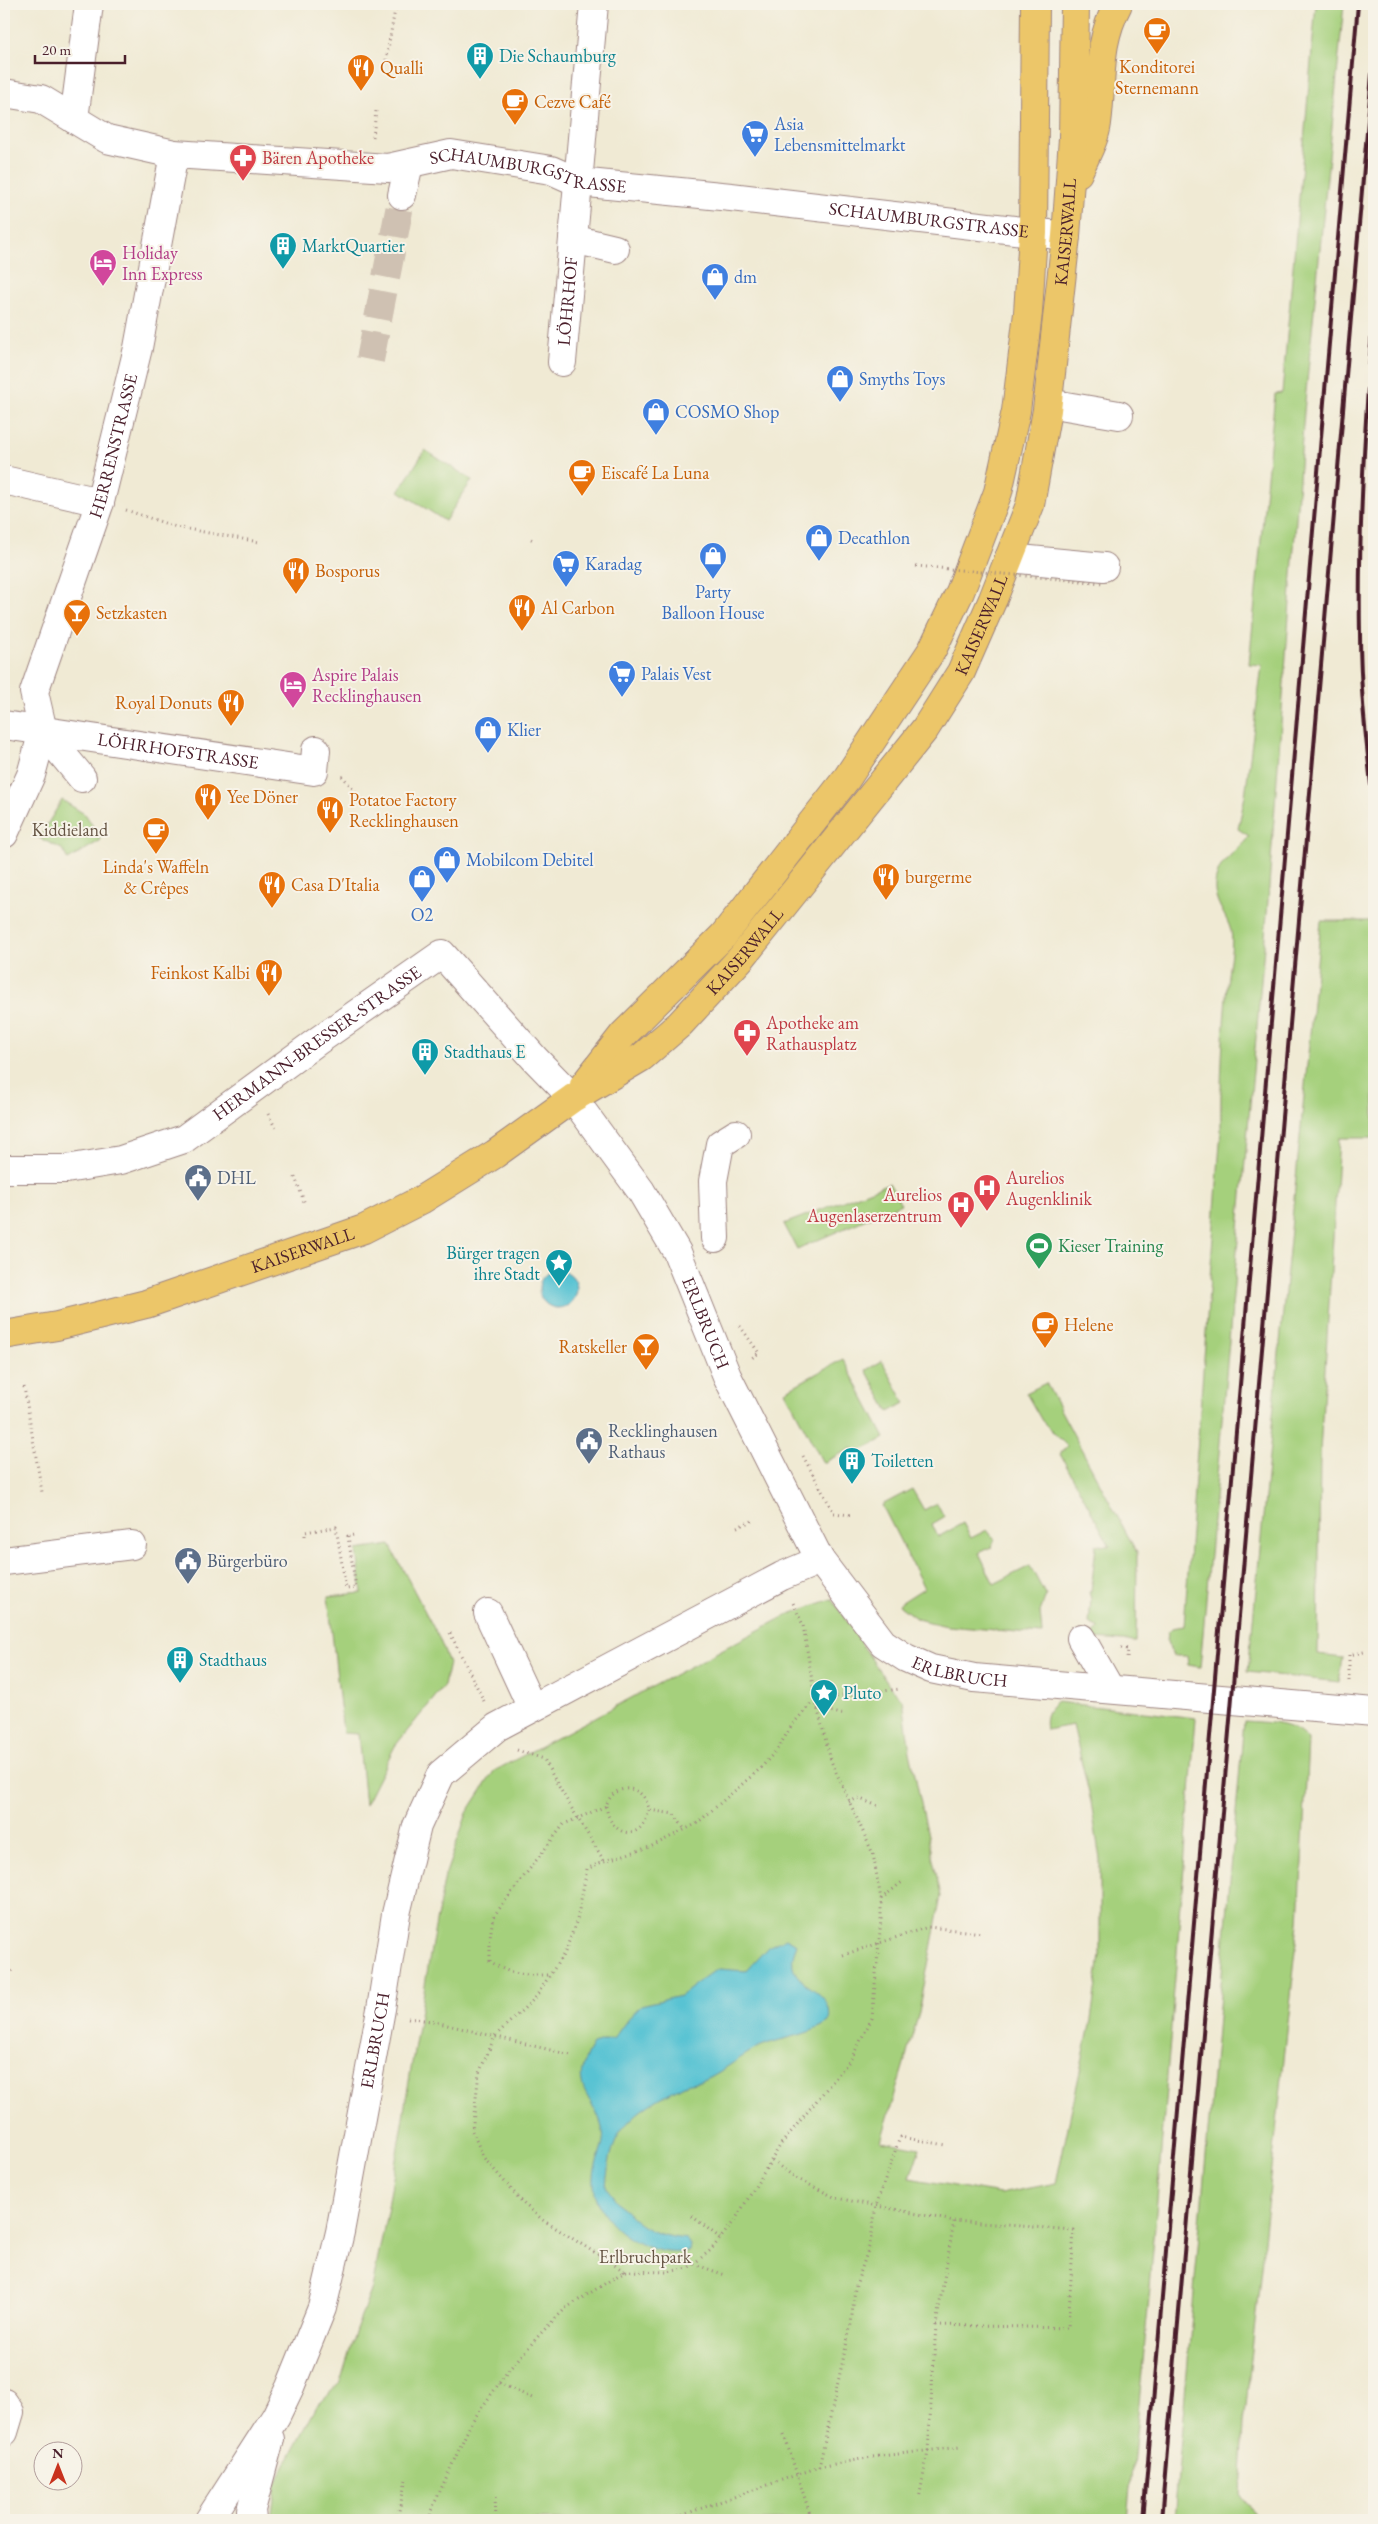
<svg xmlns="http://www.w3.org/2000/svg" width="1378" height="2524" font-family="'EB Garamond',serif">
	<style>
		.green { fill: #a5d07c; stroke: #787854 }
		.water { fill: #58c3d3; stroke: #51717f }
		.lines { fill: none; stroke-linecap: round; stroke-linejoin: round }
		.minor-tunnel { stroke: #cfc1b2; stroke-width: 28; stroke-dasharray: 28 14; stroke-linecap: butt }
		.minor-casing { stroke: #9d8480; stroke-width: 30 }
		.major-casing { stroke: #9d8480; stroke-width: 30 }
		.path { stroke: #9d8480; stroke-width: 3; stroke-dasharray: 1 4; stroke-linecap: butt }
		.minor { stroke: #fff; stroke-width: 28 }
		.major { stroke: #ecc669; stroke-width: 28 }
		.rail { stroke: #4a1f2b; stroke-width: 4 }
		.path-bridge { stroke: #9d8480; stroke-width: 3; stroke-dasharray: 1 4; stroke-linecap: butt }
		.labels { text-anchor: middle; stroke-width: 4; stroke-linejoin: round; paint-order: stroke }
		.culture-label { font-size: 18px; fill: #0d838f; stroke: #f7f3e8; text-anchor: start }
		.food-label { font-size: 18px; fill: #c56008; stroke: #f7f3e8; text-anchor: start }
		.shop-label { font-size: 18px; fill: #366cbe; stroke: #f7f3e8; text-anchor: start }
		.health-label { font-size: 18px; fill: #be3a42; stroke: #f7f3e8; text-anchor: start }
		.street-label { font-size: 18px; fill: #4a1f2b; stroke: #f7f3e8 }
		.hotel-label { font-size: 18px; fill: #b23c85; stroke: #f7f3e8; text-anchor: start }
		.park-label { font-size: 18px; fill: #655443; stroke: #f7f3e8 }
		.service-label { font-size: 18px; fill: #4e5e75; stroke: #f7f3e8; text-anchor: start }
		.leisure-label { font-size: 18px; fill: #27864d; stroke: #f7f3e8; text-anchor: start }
	</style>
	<rect width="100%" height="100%" fill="#f7f3e8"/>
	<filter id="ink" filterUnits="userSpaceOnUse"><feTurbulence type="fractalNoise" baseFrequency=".02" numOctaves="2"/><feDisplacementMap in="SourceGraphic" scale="10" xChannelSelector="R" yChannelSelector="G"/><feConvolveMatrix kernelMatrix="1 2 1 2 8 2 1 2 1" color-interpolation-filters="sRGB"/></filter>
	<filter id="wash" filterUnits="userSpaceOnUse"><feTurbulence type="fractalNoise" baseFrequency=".0096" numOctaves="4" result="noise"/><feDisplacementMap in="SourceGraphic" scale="20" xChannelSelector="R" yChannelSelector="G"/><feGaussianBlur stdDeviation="1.12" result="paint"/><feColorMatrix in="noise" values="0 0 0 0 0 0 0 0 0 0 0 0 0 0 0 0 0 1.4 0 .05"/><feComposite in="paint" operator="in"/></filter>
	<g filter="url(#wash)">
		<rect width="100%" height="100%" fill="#f0ead4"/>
		<path class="green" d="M1316 4H1344L1304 412 1267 914 1200 1667 1188 1665 1187 1656H1173L1167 1642 1168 1632 1172 1628 1184 1626 1221 1130C1220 1081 1223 1033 1227 984 1228 970 1234 943 1231 931 1227 915 1213 902 1215 884 1218 858 1237 854 1249 836L1238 829 1245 796 1262 665 1249 664 1275 394 1282 393Z
			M425 450 472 480 445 521 399 491Z
			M62 800 86 815 101 840 68 860 62 849 39 838Z
			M1321 921H1372L1374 930V1138H1339L1320 1452 1318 1655 1343 1658 1339 1682 1248 1672Z
			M889 1183 901 1204 797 1249 784 1224Z
			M843 1359 885 1438 855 1454 852 1448 823 1463 785 1391Z
			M882 1361 905 1403 889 1412 866 1370Z
			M1046 1383 1137 1553 1136 1642 1095 1639 1093 1635 1099 1628 1089 1623 1091 1599 1089 1592H1091L1096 1545 1110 1546 1060 1454 1067 1446 1042 1421 1026 1393Z
			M912 1489 924 1510 937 1503 944 1517 932 1524 938 1537 963 1523 971 1538 987 1530 994 1539 992 1547 979 1553 994 1584 1030 1566 1046 1596 1040 1612 1042 1634 947 1626 917 1619 900 1606 899 1604 924 1588 882 1505Z
			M390 1545 439 1638 449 1663 444 1686 395 1746 365 1805 358 1734 343 1733 328 1596 362 1593 357 1550Z
			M832 1599 890 1687 903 1700 910 1752 941 1896 919 2013 881 2141 920 2148 910 2178 1000 2194 1056 2183 1091 2020 1100 1955V1859L1091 1802 1073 1725 1046 1730C1044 1717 1046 1710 1057 1702L1196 1718 1150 2287 1128 2520H271L276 2483 318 2404 340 2383 356 2330 372 2288 388 2207 432 1943 445 1876 467 1813 494 1771 787 1615Z
			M1244 1721C1267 1723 1292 1721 1308 1740L1299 1923 1244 2423 1240 2494 1257 2518 1269 2520H1174Z"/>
		<path class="water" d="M539 1289a19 19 0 1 1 38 0a19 19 0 1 1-38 0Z
			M786 1938 797 1944C776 1991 837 1982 829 2022 808 2036 784 2037 761 2046 742 2055 725 2070 706 2079 699 2082 690 2082 684 2085 633 2112 610 2126 606 2187 631 2220 643 2234 686 2239L690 2245 689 2251C647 2260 591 2223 594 2177 594 2162 606 2147 603 2132 595 2093 565 2090 593 2044L614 2038 627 2020 641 2005 680 1996 706 1976 719 1969 746 1971 768 1947Z"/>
	</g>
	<g filter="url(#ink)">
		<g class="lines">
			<path class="minor-tunnel" d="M370 360 402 195"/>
			<defs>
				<g id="minor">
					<path id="s1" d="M4 93 41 99 107 139 174 154 388 168 451 154 551 170 578 182 731 197 1066 236"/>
					<path d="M74 119 89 4"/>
					<path d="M402 195 409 164"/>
					<path d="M573 239 615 249"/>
					<path id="s2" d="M562 362 594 4"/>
					<path d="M1048 403 1119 415"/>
					<path d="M4 480 100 502"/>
					<path d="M1009 558 1104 567"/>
					<path id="s3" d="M4 725 314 771 316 750"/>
					<path id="s4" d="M82 778 43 731 34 692 100 502 138 348 174 154"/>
					<path d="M4 834 31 775 43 731"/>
					<path id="s5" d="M4 1169H66L121 1160 184 1139 319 1040 442 954 535 1059 573 1098 641 1191 677 1252 727 1376 820 1560 883 1643 906 1658 931 1669 974 1678 1374 1712"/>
					<path d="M715 1238 713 1181 720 1144 736 1134"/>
					<path d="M4 1561 132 1545"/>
					<path d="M488 1613 532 1708"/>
					<path d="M1081 1638 1110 1689"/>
					<path d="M4 2403 10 2412 4 2432"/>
					<path id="s6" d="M209 2520 276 2416 290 2387 322 2308 340 2232 381 2009 396 1914 417 1826 441 1774 497 1727 782 1576 820 1560"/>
					<path d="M252 2520 251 2510 270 2439"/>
				</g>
				<g id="major">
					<path d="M1078 173C1084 158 1095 140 1097 123 1103 78 1096 46 1118 4"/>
					<path d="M584 1085 623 1035 723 936 847 778 932 650 960 592 998 492 1016 411 1028 313 1033 233 1035 4"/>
					<path id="s7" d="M4 1335 57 1326 146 1304 364 1229 421 1200 495 1154 573 1098 642 1057 680 1024 742 957 925 729 961 672 993 599 1030 505 1047 410 1066 236 1073 138 1075 4"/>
				</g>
			</defs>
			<use href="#minor" class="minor-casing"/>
			<use href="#major" class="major-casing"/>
			<path class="path" d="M386 60 396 4
				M373 137 376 111
				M126 510 176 527 259 542
				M531 539 533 540
				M342 776 366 804
				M268 1114 276 1129
				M295 1177 305 1204
				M740 1326 759 1353 750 1359
				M24 1387 42 1492
				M803 1456 834 1513
				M834 1513 850 1515
				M737 1527 752 1521
				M305 1536V1532L336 1527 346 1589 356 1588 348 1536 354 1535
				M450 1633 484 1701
				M1121 1648 1128 1649 1127 1658
				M1349 1681V1655L1364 1652
				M817 1708 845 1715
				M517 1750 544 1759C562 1795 584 1827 604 1861
				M849 1802 858 1798 878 1806
				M606 1806C610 1837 642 1844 649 1810
				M881 1899 902 1882
				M843 1955 928 1927 983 1933
				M547 1975C523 1975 511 1976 490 1961V1938L493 1917 564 1824 606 1806C613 1783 644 1782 649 1810L674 1814 685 1830
				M4 1984 14 1968
				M408 2018 431 2021 571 2055
				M772 2161 796 2178 836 2198 954 2221 936 2325 928 2451 919 2499
				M692 2216 720 2238
				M694 2264 725 2275
				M624 2271 543 2220 524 2204 484 2158 472 2131 479 2073 495 2036 535 1998 565 1952 577 1920 587 1869 604 1861 650 1847 696 1824 761 1768 778 1748 792 1725 815 1699 900 1689
				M936 2325 1068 2328 1074 2230 954 2221
				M499 2383 532 2398
				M784 2435 812 2520
				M819 2467 851 2324 855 2288 870 2244 876 2206 900 2137 946 2145
				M495 2497 496 2520
				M397 2520 406 2479
				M430 2520 431 2511 471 2423 507 2372 541 2333 566 2308 625 2271 667 2272 688 2268 711 2250 735 2220 781 2144 851 2059 872 2018 881 1919V1899L873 1854 831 1761 815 1699 803 1625 793 1603
				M668 2520 819 2467 872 2457 960 2447"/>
			<use href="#minor" class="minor"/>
			<use href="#major" class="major"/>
			<path class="rail" d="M1374 302C1366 413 1358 524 1360 635 1360 695 1368 754 1374 813
				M1143 2520 1358 4
				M1161 2520 1374 51"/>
			<path class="path-bridge" d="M916 566 1103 583"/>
		</g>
	</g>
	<defs>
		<symbol id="cafe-pin" viewBox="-11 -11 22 30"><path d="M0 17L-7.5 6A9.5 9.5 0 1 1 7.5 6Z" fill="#e8710a" stroke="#f7f3e8"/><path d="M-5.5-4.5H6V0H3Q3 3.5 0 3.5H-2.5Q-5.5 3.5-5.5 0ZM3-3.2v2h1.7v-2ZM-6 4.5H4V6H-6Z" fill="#fff"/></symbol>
		<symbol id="building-pin" viewBox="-11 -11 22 30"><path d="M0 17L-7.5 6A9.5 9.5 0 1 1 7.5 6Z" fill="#0f9aa8" stroke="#f7f3e8"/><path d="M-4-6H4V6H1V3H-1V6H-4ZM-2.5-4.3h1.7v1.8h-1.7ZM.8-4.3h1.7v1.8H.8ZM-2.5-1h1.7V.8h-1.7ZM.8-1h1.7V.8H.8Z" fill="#fff"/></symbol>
		<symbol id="restaurant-pin" viewBox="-11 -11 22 30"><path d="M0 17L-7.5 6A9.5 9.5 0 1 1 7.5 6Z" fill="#e8710a" stroke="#f7f3e8"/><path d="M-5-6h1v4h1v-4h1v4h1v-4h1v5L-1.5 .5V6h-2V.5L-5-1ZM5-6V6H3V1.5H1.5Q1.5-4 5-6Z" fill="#fff"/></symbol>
		<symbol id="supermarket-pin" viewBox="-11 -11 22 30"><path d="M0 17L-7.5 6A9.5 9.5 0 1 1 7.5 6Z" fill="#3f7fe0" stroke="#f7f3e8"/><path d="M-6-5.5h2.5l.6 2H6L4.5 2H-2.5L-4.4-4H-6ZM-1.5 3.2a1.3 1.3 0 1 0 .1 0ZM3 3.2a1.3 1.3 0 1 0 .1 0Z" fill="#fff"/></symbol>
		<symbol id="pharmacy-pin" viewBox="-11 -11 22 30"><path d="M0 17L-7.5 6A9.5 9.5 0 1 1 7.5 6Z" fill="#e0444e" stroke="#f7f3e8"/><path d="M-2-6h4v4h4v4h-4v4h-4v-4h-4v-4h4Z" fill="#fff"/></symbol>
		<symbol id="hotel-pin" viewBox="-11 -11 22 30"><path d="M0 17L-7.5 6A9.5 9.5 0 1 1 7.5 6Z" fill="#d1479c" stroke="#f7f3e8"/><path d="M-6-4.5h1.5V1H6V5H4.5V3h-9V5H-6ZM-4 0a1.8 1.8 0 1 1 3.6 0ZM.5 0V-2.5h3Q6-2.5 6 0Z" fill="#fff"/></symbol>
		<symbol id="shop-pin" viewBox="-11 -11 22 30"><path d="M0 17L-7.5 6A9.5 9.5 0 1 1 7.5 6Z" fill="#3f7fe0" stroke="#f7f3e8"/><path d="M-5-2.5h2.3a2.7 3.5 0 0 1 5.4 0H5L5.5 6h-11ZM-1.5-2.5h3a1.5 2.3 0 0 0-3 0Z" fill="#fff"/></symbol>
		<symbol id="bar-pin" viewBox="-11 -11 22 30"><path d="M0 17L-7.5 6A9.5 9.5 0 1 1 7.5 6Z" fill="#e8710a" stroke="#f7f3e8"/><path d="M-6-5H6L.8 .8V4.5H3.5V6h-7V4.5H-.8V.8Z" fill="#fff"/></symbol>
		<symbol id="civic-pin" viewBox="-11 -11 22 30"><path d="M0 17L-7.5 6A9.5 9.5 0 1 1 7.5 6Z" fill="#5c6f8a" stroke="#f7f3e8"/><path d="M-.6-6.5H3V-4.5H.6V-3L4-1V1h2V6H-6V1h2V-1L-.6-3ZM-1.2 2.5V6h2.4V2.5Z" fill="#fff"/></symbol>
		<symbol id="hospital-pin" viewBox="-11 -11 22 30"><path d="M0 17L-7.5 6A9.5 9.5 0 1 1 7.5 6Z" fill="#e0444e" stroke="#f7f3e8"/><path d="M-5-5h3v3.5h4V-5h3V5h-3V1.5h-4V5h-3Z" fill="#fff"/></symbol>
		<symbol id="stadium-pin" viewBox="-11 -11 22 30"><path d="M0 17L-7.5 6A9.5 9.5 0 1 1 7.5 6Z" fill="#2e9e5b" stroke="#f7f3e8"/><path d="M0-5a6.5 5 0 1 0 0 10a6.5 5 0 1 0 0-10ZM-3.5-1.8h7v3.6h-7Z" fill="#fff"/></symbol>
		<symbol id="sight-pin" viewBox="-11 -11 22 30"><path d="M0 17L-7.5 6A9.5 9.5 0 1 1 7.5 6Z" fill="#0f9aa8" stroke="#f7f3e8"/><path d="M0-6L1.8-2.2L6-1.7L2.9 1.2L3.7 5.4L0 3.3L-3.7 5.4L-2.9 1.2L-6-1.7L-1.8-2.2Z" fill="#fff"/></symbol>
	</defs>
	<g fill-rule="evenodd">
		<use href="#cafe-pin" x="1141" y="15" width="32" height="43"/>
		<use href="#building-pin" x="464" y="40" width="32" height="43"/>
		<use href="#restaurant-pin" x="345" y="52" width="32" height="43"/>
		<use href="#cafe-pin" x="499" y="86" width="32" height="43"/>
		<use href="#supermarket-pin" x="739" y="118" width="32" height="43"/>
		<use href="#pharmacy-pin" x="227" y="142" width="32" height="43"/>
		<use href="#building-pin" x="267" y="230" width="32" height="43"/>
		<use href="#hotel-pin" x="87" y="247" width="32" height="43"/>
		<use href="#shop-pin" x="699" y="261" width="32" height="43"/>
		<use href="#shop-pin" x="824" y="363" width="32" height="43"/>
		<use href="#shop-pin" x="640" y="396" width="32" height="43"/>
		<use href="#cafe-pin" x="566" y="457" width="32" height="43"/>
		<use href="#shop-pin" x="803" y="522" width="32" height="43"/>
		<use href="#shop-pin" x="697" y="540" width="32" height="43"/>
		<use href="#supermarket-pin" x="550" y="548" width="32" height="43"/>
		<use href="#restaurant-pin" x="280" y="555" width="32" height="43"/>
		<use href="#restaurant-pin" x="506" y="592" width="32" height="43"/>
		<use href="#bar-pin" x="61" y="597" width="32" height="43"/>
		<use href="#supermarket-pin" x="606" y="658" width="32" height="43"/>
		<use href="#hotel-pin" x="277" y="669" width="32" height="43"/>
		<use href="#restaurant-pin" x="215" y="687" width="32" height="43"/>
		<use href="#shop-pin" x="472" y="714" width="32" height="43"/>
		<use href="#restaurant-pin" x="192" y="781" width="32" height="43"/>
		<use href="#restaurant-pin" x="314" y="794" width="32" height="43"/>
		<use href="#cafe-pin" x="140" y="815" width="32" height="43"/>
		<use href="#shop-pin" x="431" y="844" width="32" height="43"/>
		<use href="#restaurant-pin" x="870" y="861" width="32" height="43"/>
		<use href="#shop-pin" x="406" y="863" width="32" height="43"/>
		<use href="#restaurant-pin" x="256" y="869" width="32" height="43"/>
		<use href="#restaurant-pin" x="253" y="957" width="32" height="43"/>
		<use href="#pharmacy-pin" x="731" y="1017" width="32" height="43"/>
		<use href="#building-pin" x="409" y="1036" width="32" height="43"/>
		<use href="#civic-pin" x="182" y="1162" width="32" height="43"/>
		<use href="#hospital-pin" x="971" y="1172" width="32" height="43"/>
		<use href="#hospital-pin" x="945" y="1189" width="32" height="43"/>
		<use href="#stadium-pin" x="1023" y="1230" width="32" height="43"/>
		<use href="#sight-pin" x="543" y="1247" width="32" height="43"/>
		<use href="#cafe-pin" x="1029" y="1309" width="32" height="43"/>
		<use href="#bar-pin" x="630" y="1331" width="32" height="43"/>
		<use href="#civic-pin" x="573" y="1425" width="32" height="43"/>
		<use href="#building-pin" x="836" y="1445" width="32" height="43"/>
		<use href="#civic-pin" x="172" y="1545" width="32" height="43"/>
		<use href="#building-pin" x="164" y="1644" width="32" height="43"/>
		<use href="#sight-pin" x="808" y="1677" width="32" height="43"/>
	</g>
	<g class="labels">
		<g class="culture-label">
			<text x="499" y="62">Die Schaumburg</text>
			<text x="302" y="252">MarktQuartier</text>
			<text x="444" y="1058">Stadthaus E</text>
			<text x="540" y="1259" text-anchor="end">Bürger tragen<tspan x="540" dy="21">ihre Stadt</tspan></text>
			<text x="871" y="1467">Toiletten</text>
			<text x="199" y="1666">Stadthaus</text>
			<text x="843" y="1699">Pluto</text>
		</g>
		<g class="food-label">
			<text x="1157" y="73" text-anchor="middle">Konditorei<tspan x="1157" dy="21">Sternemann</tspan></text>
			<text x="380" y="74">Qualli</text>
			<text x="534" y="108">Cezve Café</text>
			<text x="601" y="479">Eiscafé La Luna</text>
			<text x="315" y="577">Bosporus</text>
			<text x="541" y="614">Al Carbon</text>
			<text x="96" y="619">Setzkasten</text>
			<text x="212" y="709" text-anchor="end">Royal Donuts</text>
			<text x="227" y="803">Yee Döner</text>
			<text x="349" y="806">Potatoe Factory<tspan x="349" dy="21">Recklinghausen</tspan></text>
			<text x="156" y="873" text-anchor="middle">Linda's Waffeln<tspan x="156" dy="21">&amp; Crêpes</tspan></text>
			<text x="905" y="883">burgerme</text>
			<text x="291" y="891">Casa D'Italia</text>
			<text x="250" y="979" text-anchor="end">Feinkost Kalbi</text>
			<text x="1064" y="1331">Helene</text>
			<text x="627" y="1353" text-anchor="end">Ratskeller</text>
		</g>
		<g class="shop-label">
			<text x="774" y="130">Asia<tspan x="774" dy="21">Lebensmittelmarkt</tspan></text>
			<text x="734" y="283">dm</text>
			<text x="859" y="385">Smyths Toys</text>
			<text x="675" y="418">COSMO Shop</text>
			<text x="838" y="544">Decathlon</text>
			<text x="585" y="570">Karadag</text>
			<text x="713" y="598" text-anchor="middle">Party<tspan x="713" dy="21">Balloon House</tspan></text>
			<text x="641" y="680">Palais Vest</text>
			<text x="507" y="736">Klier</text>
			<text x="466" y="866">Mobilcom Debitel</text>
			<text x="422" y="921" text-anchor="middle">O2</text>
		</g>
		<g class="health-label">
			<text x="262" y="164">Bären Apotheke</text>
			<text x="766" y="1029">Apotheke am<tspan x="766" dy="21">Rathausplatz</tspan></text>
			<text x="1006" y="1184">Aurelios<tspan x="1006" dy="21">Augenklinik</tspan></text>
			<text x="942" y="1201" text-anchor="end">Aurelios<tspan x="942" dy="21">Augenlaserzentrum</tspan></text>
		</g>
		<g class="street-label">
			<text dy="6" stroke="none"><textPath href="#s1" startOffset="541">SCHAUMBURGSTRASSE</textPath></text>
			<text dy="6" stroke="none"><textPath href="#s1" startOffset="946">SCHAUMBURGSTRASSE</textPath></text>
			<text dy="6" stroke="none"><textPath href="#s7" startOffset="1661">KAISERWALL</textPath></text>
			<text dy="6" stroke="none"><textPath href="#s2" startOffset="61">LÖHRHOF</textPath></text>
			<text dy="6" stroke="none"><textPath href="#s4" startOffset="360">HERRENSTRASSE</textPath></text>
			<text dy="6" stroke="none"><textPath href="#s7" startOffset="1256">KAISERWALL</textPath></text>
			<text dy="6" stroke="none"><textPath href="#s3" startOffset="176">LÖHRHOFSTRASSE</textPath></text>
			<text dy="6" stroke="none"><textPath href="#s7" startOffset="851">KAISERWALL</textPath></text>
			<text dy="6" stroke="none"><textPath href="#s5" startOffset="348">HERMANN-BRESSER-STRASSE</textPath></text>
			<text dy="6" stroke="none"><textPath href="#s7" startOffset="311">KAISERWALL</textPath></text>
			<text dy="6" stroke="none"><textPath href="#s5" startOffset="959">ERLBRUCH</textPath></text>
			<text dy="6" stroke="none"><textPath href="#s5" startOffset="1410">ERLBRUCH</textPath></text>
			<text dy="6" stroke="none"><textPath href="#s6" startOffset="514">ERLBRUCH</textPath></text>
		</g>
		<g class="hotel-label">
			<text x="122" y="259">Holiday<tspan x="122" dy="21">Inn Express</tspan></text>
			<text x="312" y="681">Aspire Palais<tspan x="312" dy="21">Recklinghausen</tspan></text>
		</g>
		<g class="park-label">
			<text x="70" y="836">Kiddieland</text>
			<text x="645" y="2263">Erlbruchpark</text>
		</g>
		<g class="service-label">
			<text x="217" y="1184">DHL</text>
			<text x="608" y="1437">Recklinghausen<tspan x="608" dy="21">Rathaus</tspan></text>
			<text x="207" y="1567">Bürgerbüro</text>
		</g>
		<g class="leisure-label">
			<text x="1058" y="1252">Kieser Training</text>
		</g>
	</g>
	<rect width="1378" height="2524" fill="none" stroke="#f7f3e8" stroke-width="20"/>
	<g transform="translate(58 2466)"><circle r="24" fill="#f7f3e8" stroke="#b29e9c"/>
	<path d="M0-4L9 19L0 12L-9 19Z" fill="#c8321e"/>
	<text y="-8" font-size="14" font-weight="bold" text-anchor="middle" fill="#4a1f2b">N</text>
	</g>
	<path d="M35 55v8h90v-8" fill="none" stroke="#4a1f2b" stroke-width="2.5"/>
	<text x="42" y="55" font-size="15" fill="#4a1f2b" stroke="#f7f3e8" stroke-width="4" paint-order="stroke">20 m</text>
</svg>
